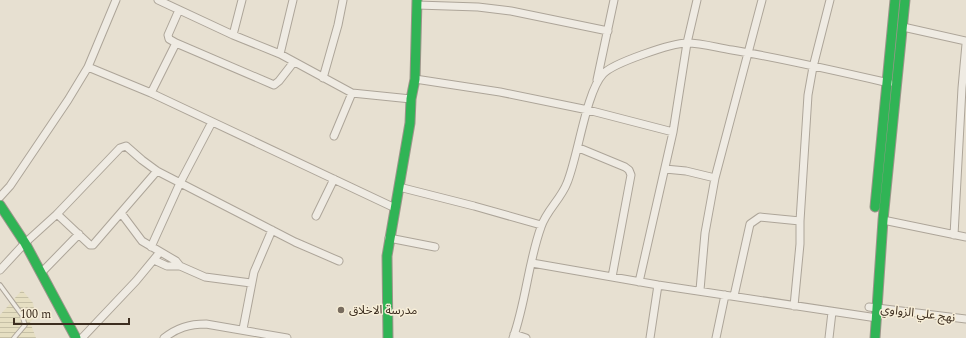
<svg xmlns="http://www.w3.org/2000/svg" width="966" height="338" font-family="Spectral,'Noto Sans Arabic',serif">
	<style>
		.farmland { fill: url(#farmland-rules) }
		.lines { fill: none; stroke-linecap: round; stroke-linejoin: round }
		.lane-casing { stroke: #ada599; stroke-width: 5.5 }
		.street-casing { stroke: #ada599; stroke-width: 9 }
		.fast-casing { stroke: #9c958a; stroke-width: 11 }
		.lane { stroke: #efebe3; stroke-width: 3.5 }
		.street { stroke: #efebe3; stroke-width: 7 }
		.fast { stroke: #30b455; stroke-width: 9 }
		.poi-dot { fill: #786c5e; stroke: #f7eed8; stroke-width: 1.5 }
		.labels { text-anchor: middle; stroke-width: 3; stroke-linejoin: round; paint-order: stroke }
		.poi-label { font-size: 12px; fill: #3d2e20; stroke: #f7eed8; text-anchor: start }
		.street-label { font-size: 12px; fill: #3d2e20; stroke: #f7eed8 }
	</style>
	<defs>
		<pattern id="farmland-rules" width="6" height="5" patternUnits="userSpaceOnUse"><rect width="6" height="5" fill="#e6dfc2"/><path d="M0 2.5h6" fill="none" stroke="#c6c0a6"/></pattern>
	</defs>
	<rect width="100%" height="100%" fill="#e7e0d1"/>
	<path class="farmland" d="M22 290 33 303 36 316 30 322 36 338H0V315Z"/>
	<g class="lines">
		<defs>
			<path id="lane" d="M0 285 22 315 25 325 14 338"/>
			<path id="street" d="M158 0 233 35 280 54 352 93 411 99
				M417 5 478 7 511 11 608 31
				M179 10 168 35 169 39 176 43 274 85 279 81 293 63
				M903 27 966 41
				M233 35 242 0
				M280 54 293 0
				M88 67 151 93 395 208
				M323 78 338 25 343 0
				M415 79 500 92 588 110 673 132
				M597 80 614 0
				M151 93 176 43
				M334 136 352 93
				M579 148 625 167 629 170 631 175 612 277
				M665 169 686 171 715 178
				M399 187 474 206 541 225
				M0 197 10 186 68 100 88 67 116 0
				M121 213 142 241 176 261 180 266
				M57 214 90 245H93L157 171
				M316 216 334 179
				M883 220 966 237
				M954 235 962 88 966 44
				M389 238 435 247
				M151 247 180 183 212 122
				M154 260 167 266H180L205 277 251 283
				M532 263 658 285 877 318
				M0 270 25 243 57 214 120 148 126 146 142 160 157 171 295 242 339 261
				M41 273 79 234
				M639 282 673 132 687 43 697 0
				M700 290 705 233 715 178 762 0
				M734 296 750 224 760 217 800 221 808 95 813 67 830 0
				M794 306 800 244V221
				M869 307 966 319
				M243 329 254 272 272 230
				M514 334 526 338
				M82 338 136 281 160 252
				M164 338C177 328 189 324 206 324L287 338
				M513 338C526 302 528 263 541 227 546 211 561 199 567 183 578 157 586 92 603 74 613 63 672 43 687 43 702 43 718 48 732 50 785 59 837 71 889 83
				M650 338 658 285
				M716 338 725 295
				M829 338 832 312"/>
			<path id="fast" d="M0 205 25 243 76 338
				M875 207 895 0
				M388 338 387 256 410 123 411 99 415 79 417 0
				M875 338 883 220 905 0"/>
		</defs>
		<use href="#lane" class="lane-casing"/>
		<use href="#street" class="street-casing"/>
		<use href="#fast" class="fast-casing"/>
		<use href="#lane" class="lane"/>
		<use href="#street" class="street"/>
		<use href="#fast" class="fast"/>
	</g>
	<circle class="poi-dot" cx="341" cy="310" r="4"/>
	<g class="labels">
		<g class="poi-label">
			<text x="349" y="314">مدرسة الاخلاق</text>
		</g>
		<g class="street-label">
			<text transform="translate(918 313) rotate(7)" y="4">نهج علي الزواوي</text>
		</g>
	</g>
	<path d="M14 318v6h115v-6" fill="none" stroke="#3d2e20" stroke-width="2"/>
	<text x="20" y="318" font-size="12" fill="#3d2e20" stroke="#f7eed8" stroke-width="3" paint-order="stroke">100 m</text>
</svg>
